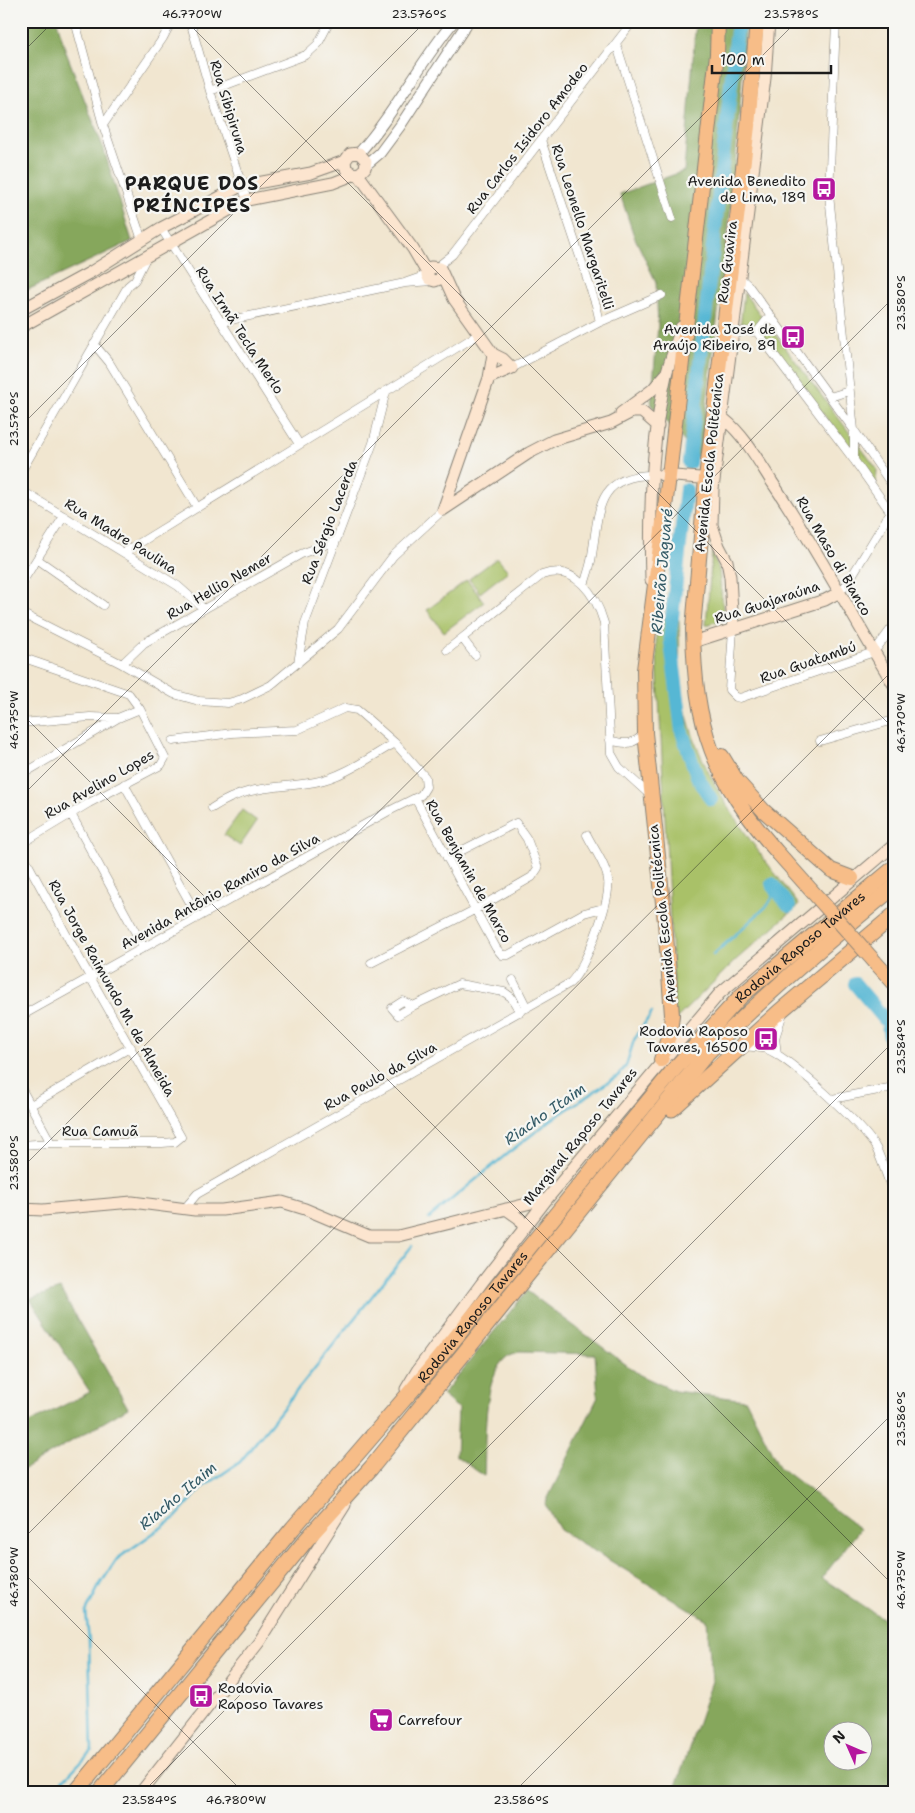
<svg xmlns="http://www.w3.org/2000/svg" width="915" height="1813" font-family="'Shantell Sans',sans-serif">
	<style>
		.green { fill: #a9c167; stroke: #626e42 }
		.forest { fill: #86a75c; stroke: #51623c; fill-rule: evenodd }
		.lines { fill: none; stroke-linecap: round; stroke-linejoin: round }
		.stream { stroke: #56b7d4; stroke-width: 2.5 }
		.river { stroke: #56b7d4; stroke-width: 14 }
		.minor-casing { stroke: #868176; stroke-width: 9 }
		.tertiary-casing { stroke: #868176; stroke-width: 12 }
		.secondary-casing { stroke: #868176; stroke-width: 13 }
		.trunk-casing { stroke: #868176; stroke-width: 16 }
		.motorway-casing { stroke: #868176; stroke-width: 17 }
		.minor { stroke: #fff; stroke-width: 8 }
		.tertiary { stroke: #fff; stroke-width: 10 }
		.secondary { stroke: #fce5cf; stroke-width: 11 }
		.trunk { stroke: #f7bd88; stroke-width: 14 }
		.motorway { stroke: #f7bd88; stroke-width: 15 }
		.trunk-bridge-casing { stroke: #868176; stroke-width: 16; stroke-linecap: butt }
		.trunk-bridge { stroke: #f7bd88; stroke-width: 14 }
		.ticks { fill: none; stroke: #1c1c1c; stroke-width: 1; stroke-opacity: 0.45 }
		.labels { text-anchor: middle; stroke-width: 4.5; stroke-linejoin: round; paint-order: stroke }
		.street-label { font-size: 14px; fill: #1c1c1c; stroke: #f6f6f2 }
		.poi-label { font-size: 14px; fill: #1c1c1c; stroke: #f6f6f2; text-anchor: end }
		.water-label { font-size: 15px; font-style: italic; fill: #335a66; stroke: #f6f6f2 }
		.district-label { font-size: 19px; font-weight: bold; letter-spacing: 1px; fill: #1c1c1c; stroke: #f6f6f2 }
		.neatline { fill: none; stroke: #1c1c1c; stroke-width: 2 }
		.ticks-label { font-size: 12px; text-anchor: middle; fill: #1c1c1c }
	</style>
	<rect width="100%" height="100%" fill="#f6f6f2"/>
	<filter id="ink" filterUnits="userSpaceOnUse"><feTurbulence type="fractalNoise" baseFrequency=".02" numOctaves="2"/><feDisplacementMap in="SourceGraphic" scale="10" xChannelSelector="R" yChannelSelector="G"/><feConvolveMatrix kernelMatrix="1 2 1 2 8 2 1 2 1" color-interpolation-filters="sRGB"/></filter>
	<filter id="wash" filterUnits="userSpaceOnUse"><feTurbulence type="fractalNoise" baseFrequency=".0096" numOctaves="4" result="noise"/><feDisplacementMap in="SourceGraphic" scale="20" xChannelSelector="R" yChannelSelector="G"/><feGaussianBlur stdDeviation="1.12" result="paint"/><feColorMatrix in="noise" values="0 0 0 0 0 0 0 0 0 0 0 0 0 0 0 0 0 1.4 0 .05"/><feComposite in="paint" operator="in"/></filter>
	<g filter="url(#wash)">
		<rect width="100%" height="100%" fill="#f1e6d0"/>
		<path class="green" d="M744 293 877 469 876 484 759 329 753 326 740 328Z
			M712 553 719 570 724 619 706 625Z
			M497 558 508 571 480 593 469 579Z
			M467 580 484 602 444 632 427 610Z
			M655 617 679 620C680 644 678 669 682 693 696 776 750 840 799 905L737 959 675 1020Z
			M242 810 257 821 240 846 224 835Z"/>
		<path class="forest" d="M21 21H57L66 52 103 147 132 241 21 293Z
			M696 21H746L734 182 700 459 651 405 658 326 656 282 634 236 620 194 684 171Z
			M60 1289 128 1408 21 1471V1427L90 1392 30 1299Z
			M527 1291 640 1375 675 1391 746 1400 779 1467 860 1529 822 1578 894 1626V1792H674L712 1681 707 1620 560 1530 545 1504 598 1397 595 1354 519 1352C516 1353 511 1354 508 1356 481 1374 486 1446 484 1476L456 1456 458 1408 442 1395ZM832 1730H862V1760H832Z"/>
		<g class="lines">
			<path class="stream" d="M713 955 768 905 772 898V884
				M894 1039 890 1038 894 1063
				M429 1218 508 1153 551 1120 619 1075 626 1066 634 1040 652 1012
				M52 1792 92 1750 89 1641 86 1612 99 1586 117 1559 176 1517 202 1488 240 1462 412 1246"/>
			<path class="river" d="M689 463 738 21
				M686 490 670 635 682 732 697 776 711 799
				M772 884 789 906
				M855 984 888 1023 890 1038"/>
		</g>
	</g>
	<g filter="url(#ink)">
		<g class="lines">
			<defs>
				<path id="minor" d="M75 21 103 125 142 240
					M190 21 210 91 247 200
					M836 21 829 195 854 430V460
					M616 43 672 218
					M210 91 306 55 318 44 330 21
					M103 125 163 38 172 21
					M541 140 596 305 600 322
					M161 228 299 444
					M437 267 452 255 633 21
					M739 277 748 285 854 430 894 488
					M407 282 427 275
					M221 322 405 283 433 281
					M757 332 770 316
					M733 336 743 331 757 332 854 460 894 517
					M94 344 109 362 197 507
					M512 368 600 322 662 295
					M830 397 849 391
					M21 472 128 286 135 280 147 256
					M21 490 178 586 204 609
					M125 552 479 334
					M37 559 103 605
					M21 584 64 516
					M584 585C587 575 591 565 592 555 599 511 596 475 653 475
					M838 593 847 584 894 506
					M21 613 122 664 174 694 199 701 228 703 242 699 271 685 338 629 393 556 443 510
					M733 629 729 690 736 697 740 698 874 652 894 625
					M462 638 475 655
					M447 650 542 575C575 563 596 595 604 623L611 753 619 767 651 796
					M21 657 129 694 140 709 165 758 161 765 89 803 21 844
					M298 663 305 623 373 443 386 391
					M122 664 144 643 301 554 335 541
					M21 723 90 717 118 718
					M610 740C626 745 633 745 645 733
					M820 741 894 720
					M21 775 118 718 140 709
					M124 784 198 917
					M415 798 496 948 502 955H508L584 913 603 908
					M212 808C249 784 276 789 315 782 343 777 370 757 395 743
					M71 814 144 948
					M21 851 73 947 181 1137 175 1142 162 1143H51L21 1088
					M371 963 480 907 532 877 538 868 527 839 516 823 447 858
					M513 980 527 1008
					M413 1006 398 1015 392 1008 403 1001 413 1006 459 984 504 992 511 997 520 1012
					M21 1016 387 812 421 795 426 787 425 777 395 743 363 715 357 710 345 708 297 730 232 733 173 741
					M743 1046C750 1047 759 1047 766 1049 787 1055 866 1128 876 1148 883 1163 888 1180 894 1195
					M777 1054 775 1038 783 1013
					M832 1099 894 1087
					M31 1105 131 1047
					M21 1145 51 1143
					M185 1208 197 1194 570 983C585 969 611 901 608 880 606 865 594 849 587 835"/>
				<path id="tertiary" d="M359 153C395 113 419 63 454 21
					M366 165 380 153 400 126 466 25 461 21"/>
				<path id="secondary" d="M358 174 413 249 427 273
					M442 274 440 279 435 281 429 279 427 275 431 267 440 268 454 299 493 354 503 359 512 368 489 378 443 510
					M21 310 91 272 161 228 241 186 311 173 345 161
					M21 327 247 200 333 183 361 172 365 168 366 161 359 153 350 154 345 161 346 169 354 174
					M489 378 493 354
					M621 413 652 390 666 374
					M724 419C744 435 758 460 772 482 816 547 853 618 894 685
					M662 475 713 479
					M443 510 529 453 554 440 611 423 632 412H642L658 426
					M651 580C649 512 651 442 666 375 670 359 677 343 681 327
					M733 629 730 577 727 561 719 546 712 525 713 489 765 78 769 21
					M693 642 825 600 838 593
					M21 1209 43 1210 132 1202 195 1210H222L282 1202 305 1209 369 1236H398L547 1199
					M506 1209 520 1219 524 1229
					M406 1389 418 1369 481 1284 547 1199 720 993 894 845
					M141 1792 259 1642 345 1505"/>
				<path id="trunk" d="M757 21 748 126 706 478 693 629C695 728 712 778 778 853
					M722 756 737 781 764 811 831 870 852 878
					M875 962 894 983
					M661 1060 670 1032 672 1015 665 922 645 733 644 670 669 476 717 54 718 21"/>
				<g id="motorway">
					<path d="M672 1109 779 1012 894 915"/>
					<path id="s1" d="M76 1792 293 1528 425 1375 677 1066 741 996 894 868"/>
					<path d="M100 1792 307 1539 371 1468 707 1053C766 994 829 940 894 887"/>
				</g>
			</defs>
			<use href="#minor" class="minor-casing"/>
			<use href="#tertiary" class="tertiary-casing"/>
			<use href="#secondary" class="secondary-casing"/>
			<use href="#trunk" class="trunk-casing"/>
			<use href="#motorway" class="motorway-casing"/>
			<use href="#minor" class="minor"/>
			<use href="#tertiary" class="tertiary"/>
			<use href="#secondary" class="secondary"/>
			<use href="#trunk" class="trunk"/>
			<use href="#motorway" class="motorway"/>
			<defs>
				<path id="trunk-bridge" d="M778 853 875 962"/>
			</defs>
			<use href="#trunk-bridge" class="trunk-bridge-casing"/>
			<use href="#trunk-bridge" class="trunk-bridge"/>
		</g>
	</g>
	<path class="ticks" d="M186 21 894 729M21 54 54 21M21 426 426 21M21 713 894 1586M21 797 797 21M21 1169 894 297M21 1541 894 669M21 1570 243 1792M143 1792 894 1041M514 1792 894 1412M886 1792 894 1784"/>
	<defs>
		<symbol id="bus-square" viewBox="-11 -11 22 22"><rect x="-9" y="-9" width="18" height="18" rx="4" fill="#b5179e" stroke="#f6f6f2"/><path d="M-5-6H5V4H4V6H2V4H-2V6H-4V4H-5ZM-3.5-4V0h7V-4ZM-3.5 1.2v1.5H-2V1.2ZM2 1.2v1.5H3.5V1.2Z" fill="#fff"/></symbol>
		<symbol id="supermarket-square" viewBox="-11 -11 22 22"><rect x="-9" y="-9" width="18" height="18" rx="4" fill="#b5179e" stroke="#f6f6f2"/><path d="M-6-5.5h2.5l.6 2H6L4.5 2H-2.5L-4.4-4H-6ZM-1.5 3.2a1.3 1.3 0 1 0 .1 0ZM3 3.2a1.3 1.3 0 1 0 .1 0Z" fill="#fff"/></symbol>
	</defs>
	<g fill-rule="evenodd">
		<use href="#bus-square" x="810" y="175" width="28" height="28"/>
		<use href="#bus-square" x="779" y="323" width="28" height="28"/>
		<use href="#bus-square" x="752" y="1025" width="28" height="28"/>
		<use href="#bus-square" x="187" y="1682" width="28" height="28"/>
		<use href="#supermarket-square" x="367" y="1706" width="28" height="28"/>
	</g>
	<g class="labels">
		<g class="street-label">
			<text transform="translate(229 107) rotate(73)" y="5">Rua Sibipiruna</text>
			<text transform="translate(527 138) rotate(-52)" y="5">Rua Carlos Isidoro Amodeo</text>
			<text transform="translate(583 227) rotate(72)" y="5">Rua Leonello Margaritelli</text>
			<text transform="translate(727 262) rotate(-83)" y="5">Rua Guavira</text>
			<text transform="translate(240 330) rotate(57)" y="5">Rua Irmã Tecla Merlo</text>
			<text transform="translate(709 463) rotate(-84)" y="5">Avenida Escola Politécnica</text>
			<text transform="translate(329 522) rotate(-69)" y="5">Rua Sérgio Lacerda</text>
			<text transform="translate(121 536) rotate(32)" y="5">Rua Madre Paulina</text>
			<text transform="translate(834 556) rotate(60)" y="5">Rua Maso di Bianco</text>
			<text transform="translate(219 586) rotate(-30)" y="5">Rua Hellio Nemer</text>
			<text transform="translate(767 602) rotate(-18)" y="5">Rua Guajaraúna</text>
			<text transform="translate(808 662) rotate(-19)" y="5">Rua Guatambú</text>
			<text transform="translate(99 784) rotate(-30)" y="5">Rua Avelino Lopes</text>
			<text transform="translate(469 871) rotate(61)" y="5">Rua Benjamin de Marco</text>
			<text transform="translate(220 891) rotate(-29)" y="5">Avenida Antônio Ramiro da Silva</text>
			<text transform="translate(662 914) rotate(-96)" y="5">Avenida Escola Politécnica</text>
			<text dy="5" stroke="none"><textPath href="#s1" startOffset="1114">Rodovia Raposo Tavares</textPath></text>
			<text transform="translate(112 988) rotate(61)" y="5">Rua Jorge Raimundo M. de Almeida</text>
			<text transform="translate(380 1076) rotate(-29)" y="5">Rua Paulo da Silva</text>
			<text x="100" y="1136">Rua Camuã</text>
			<text transform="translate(580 1136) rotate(-51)" y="5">Marginal Raposo Tavares</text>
			<text dy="5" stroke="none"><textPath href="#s1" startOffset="619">Rodovia Raposo Tavares</textPath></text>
		</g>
		<g class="poi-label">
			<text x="806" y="186">Avenida Benedito<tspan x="806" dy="16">de Lima, 189</tspan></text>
			<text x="776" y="334">Avenida José de<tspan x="776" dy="16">Araújo Ribeiro, 89</tspan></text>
			<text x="748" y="1036">Rodovia Raposo<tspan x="748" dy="16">Tavares, 16500</tspan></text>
			<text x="218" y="1693" text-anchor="start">Rodovia<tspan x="218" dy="16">Raposo Tavares</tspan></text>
			<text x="398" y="1725" text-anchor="start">Carrefour</text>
		</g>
		<g class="water-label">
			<text transform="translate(662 571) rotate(-85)" y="5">Ribeirão Jaguaré</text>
			<text transform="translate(545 1114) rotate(-35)" y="5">Riacho Itaim</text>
			<text transform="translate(178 1496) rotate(-40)" y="5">Riacho Itaim</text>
		</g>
		<g class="district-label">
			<text x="192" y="190">PARQUE DOS<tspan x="192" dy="22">PRÍNCIPES</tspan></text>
		</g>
	</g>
	<rect width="915" height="1813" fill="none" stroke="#f6f6f2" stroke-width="55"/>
	<g transform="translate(848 1746) rotate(315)"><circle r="24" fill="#f6f6f2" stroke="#9f9f9c"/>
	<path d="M0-4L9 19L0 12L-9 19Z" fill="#b5179e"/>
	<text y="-8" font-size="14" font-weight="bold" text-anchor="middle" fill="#1c1c1c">N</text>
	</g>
	<path d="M712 65v8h119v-8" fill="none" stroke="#1c1c1c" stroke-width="2.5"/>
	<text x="720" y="65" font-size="15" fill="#1c1c1c" stroke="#f6f6f2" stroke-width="4" paint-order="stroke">100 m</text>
	<rect x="28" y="28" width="860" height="1758" class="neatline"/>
	<g class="ticks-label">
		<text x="192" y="18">46.770°W</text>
		<text x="419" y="18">23.576°S</text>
		<text x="791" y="18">23.578°S</text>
		<text transform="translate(901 303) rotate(-90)" y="4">23.580°S</text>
		<text transform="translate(14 419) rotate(-90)" y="4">23.576°S</text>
		<text transform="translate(14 720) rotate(-90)" y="4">46.775°W</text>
		<text transform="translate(901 723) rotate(-90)" y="4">46.770°W</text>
		<text transform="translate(901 1047) rotate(-90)" y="4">23.584°S</text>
		<text transform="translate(14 1163) rotate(-90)" y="4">23.580°S</text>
		<text transform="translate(901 1419) rotate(-90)" y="4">23.586°S</text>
		<text transform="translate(14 1577) rotate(-90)" y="4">46.780°W</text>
		<text transform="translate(901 1580) rotate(-90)" y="4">46.775°W</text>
		<text x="149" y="1804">23.584°S</text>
		<text x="236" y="1804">46.780°W</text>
		<text x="521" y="1804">23.586°S</text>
	</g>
</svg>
